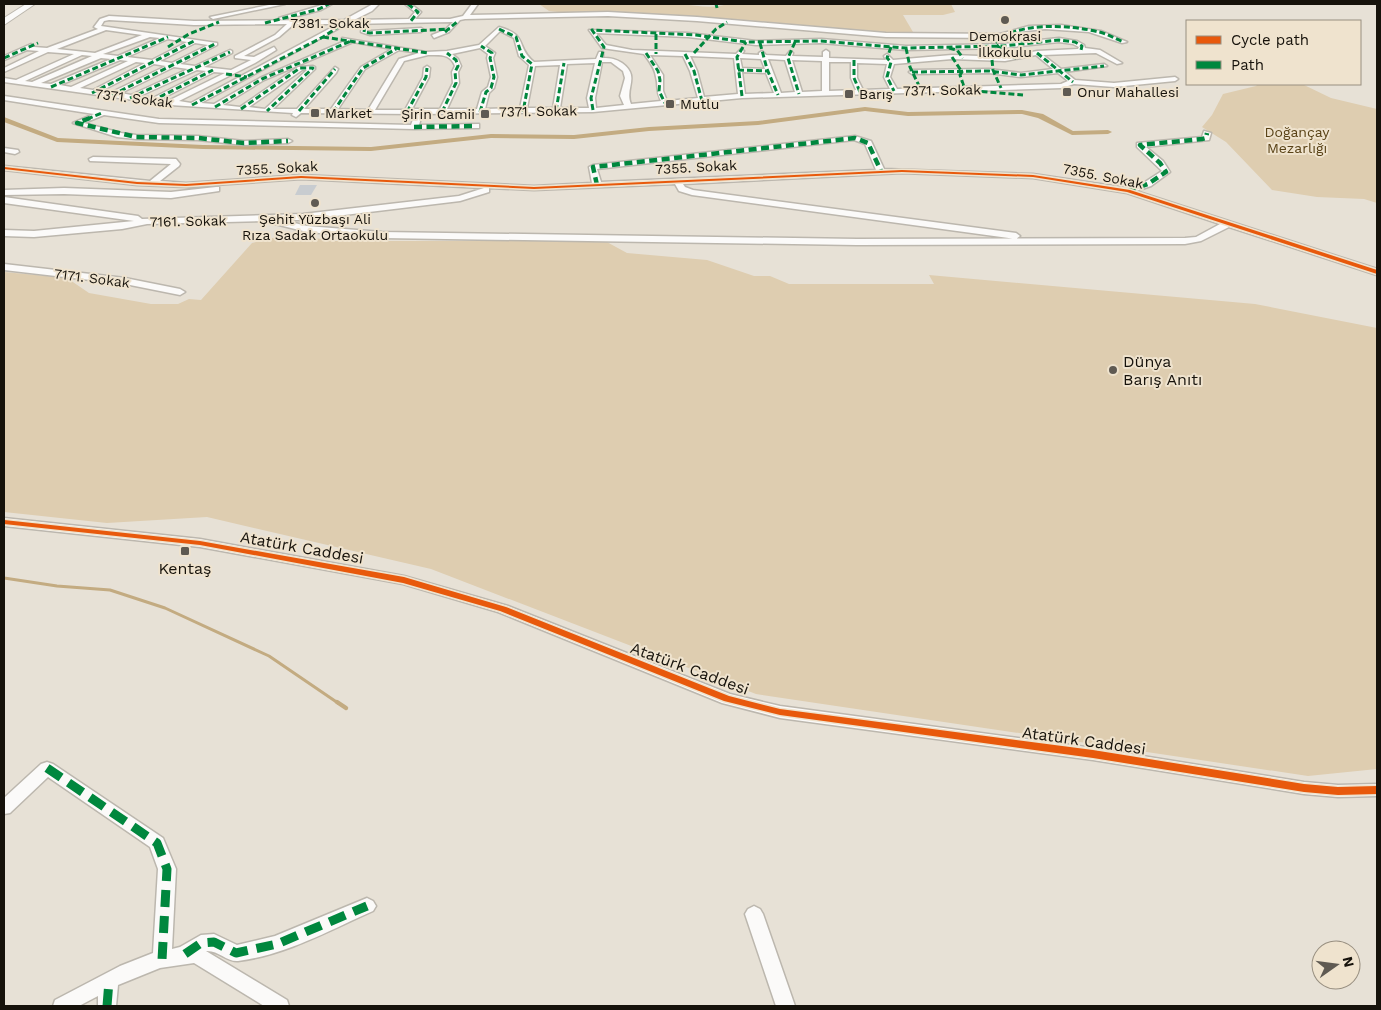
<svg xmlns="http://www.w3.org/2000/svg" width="1381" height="1010" font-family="'Work Sans',sans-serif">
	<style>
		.green { fill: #decdb0 }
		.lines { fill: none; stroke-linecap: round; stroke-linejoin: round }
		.stream-far1 { stroke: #c3ab81; stroke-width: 3 }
		.stream { stroke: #c3ab81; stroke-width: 4.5 }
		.canal { fill: #c3ab81; fill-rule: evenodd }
		.building { fill: #c8ccd0 }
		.minor-casing { stroke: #bcb7ae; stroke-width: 3 }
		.highway-casing { stroke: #bcb7ae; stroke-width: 2 }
		.minor { fill: #fbfaf9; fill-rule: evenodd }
		.highway { fill: #fbfaf9; fill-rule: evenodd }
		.quiet-far2 { stroke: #00873e; stroke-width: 3; stroke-dasharray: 6 3; stroke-linecap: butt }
		.quiet-far1 { stroke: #00873e; stroke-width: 4.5; stroke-dasharray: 8 4.5; stroke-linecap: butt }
		.quiet { stroke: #00873e; stroke-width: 9; stroke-dasharray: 17 9; stroke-linecap: butt }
		.cycleway-casing { stroke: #efe3ce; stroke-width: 3 }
		.cycleway { fill: #e8590c; fill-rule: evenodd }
		.poi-dot { fill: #5f5a52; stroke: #efe3ce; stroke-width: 2 }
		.labels { text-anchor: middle; stroke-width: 4; stroke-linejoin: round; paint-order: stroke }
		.far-street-label { font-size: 14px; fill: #16120b; stroke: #efe3ce }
		.far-poi-label { font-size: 14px; fill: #16120b; stroke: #efe3ce; text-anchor: start }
		.far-park-label { font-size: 14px; fill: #594216; stroke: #efe3ce }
		.poi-label { font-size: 16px; fill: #16120b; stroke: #efe3ce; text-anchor: start }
		.street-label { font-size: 16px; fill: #16120b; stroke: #efe3ce }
	</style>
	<rect width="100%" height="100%" fill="#e7e1d6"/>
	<path class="green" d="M539 4H682C697 6 714 9 727 4H951L955 12 943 15H903L913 32 885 33 683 16 558 12 549 11Z
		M1258 84H1302L1331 98 1377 109V203L1364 199 1317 197 1272 190 1226 142 1202 127 1212 115 1223 94 1256 86Z
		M289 234 334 241H605L627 253 707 260 754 276H770L789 284H934L929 275 1255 304 1377 328V769L1308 776 756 694 431 569 207 517 107 523 4 512V272L67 278 89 293 151 304H178L189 299 201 300 252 243Z"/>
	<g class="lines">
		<path class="stream-far1" d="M4 578 57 586 110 590 165 608 269 656 338 703"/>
		<path class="stream" d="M337 702 346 708"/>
		<path class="canal" d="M865 107 908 112 1022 110 1043 114 1073 131 1108 130 1112 132 1108 134 1072 135 1038 118 1022 114 908 116 865 111 758 125 649 131 574 139 491 138 371 151 203 149 57 142 4 122V117L58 138 203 145 371 147 491 134 574 135 649 127 758 121Z"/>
	</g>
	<path class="building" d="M300 185H317L311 195H295Z"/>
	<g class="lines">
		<defs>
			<path id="minor" d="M274 4H285L213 19 210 17Z
				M325 4H332L321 10 282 20 279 18Z
				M373 4H379L372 11 354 20 409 19 415 12 405 4H411L421 12 415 19H450L463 16 472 4H478L470 15 608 12 697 17 886 33 1000 34 1029 26 1061 25 1101 31 1127 42 1122 43 1089 32 1045 29 1016 32 995 43 992 41 995 38 886 37 697 21 608 16 465 19 460 20 449 32 434 38 432 35 445 30 453 22 347 24 201 103 214 104 260 78 345 41 342 40V38L426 52 447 51 479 45 499 27C529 35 515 47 534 62L596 59 599 52H603V58C611 58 616 59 622 63 641 77 624 88 631 104L661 101C655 89 659 88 656 77 655 68 649 61 644 54L602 48 589 30 688 33 756 41 821 39 906 46 1003 44 1059 38 1077 41 1084 45 1085 48 1100 50 1122 63 1117 64 1096 53 1043 55 1061 69 1104 64 1107 66 1065 72 1075 80 1114 83 1175 77 1178 79 1175 81 1114 87 1074 84 1062 88 742 98 593 112 422 114 419 125 479 124V128H476L414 129 159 123 104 115 84 123 121 133 136 135 198 136 244 141 288 139 292 141 288 143 244 145 198 140 136 139 117 137 73 123 94 114 4 100V96L159 119 411 125 415 114 301 113 296 117 292 115 293 113 170 105 4 82V78L16 80 74 54 48 52 4 72V68L39 51 27 50 4 60V56L31 44 34 47 47 48 98 29 94 27 100 19 109 16 194 21 344 20ZM109 20 194 25 287 24 275 35 235 56V58L251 60 231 70 204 67 232 53V51L230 50 195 66 180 64 217 45V43L101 26 104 21ZM294 24H338L191 103 179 101 255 63 276 50 274 47 254 57 244 56 279 37ZM106 30 142 35 95 53 57 49ZM500 31 514 38 519 56 529 65 520 108 485 109 489 93 494 88 497 77 493 58 495 53 485 46ZM596 33 688 37 756 45 821 43 906 50 1003 48 1059 42 1073 44 1079 47 1078 49 1037 51 1005 57 952 55 893 60 887 54 884 56 886 60 829 58V52L826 50 823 52V57L792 56 793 53 790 51 786 56 766 55 762 51 759 53V55L742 54 744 51 741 49 736 54 632 50 606 45ZM150 37 160 38 118 56 103 54ZM168 39 187 42 152 60 127 57ZM353 42 392 49 361 67 331 109H304L336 73 338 69 335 67 297 109H273L315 69V67L313 66 298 67 240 107 223 105 264 80ZM195 43 208 45 172 63 160 61ZM480 48 488 54 487 58 491 77 488 87 482 92 477 109H447L459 83 458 72 461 66 458 59 452 54ZM399 50 419 53 399 59 368 110 338 109 365 69ZM82 55 92 56 32 82 25 81ZM428 55C439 55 450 53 455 66L452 72 453 83 440 109H412L429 77 430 68 427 66 424 68 423 77 405 110H375L404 61ZM650 55 683 56 690 71 698 98 667 101 663 91V75ZM1036 55 1053 69 1021 73 989 69 912 70 909 72 912 74 989 73 1021 77 1058 73 1068 81 1061 84 897 89 890 77 894 64 952 59 1005 61ZM690 56 734 58 738 94 704 97 697 71ZM101 58 111 59 51 84 41 83ZM740 58 761 59 765 69 742 68ZM768 59 785 60 795 92 781 93ZM120 60 128 61 71 87 60 85ZM792 60 822 61V91L802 92ZM136 62 145 63 93 90 80 88ZM602 62H611L623 71 625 78 620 96 624 105 596 108 595 98ZM829 62H851V78L856 90 829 91ZM595 63 587 98 589 108H560L567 64ZM857 63 887 64 884 77 890 89 863 90 857 78ZM154 64 166 66 112 92 101 91ZM560 65 553 108H527L535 66ZM174 67 188 69 131 95 121 93ZM197 70 206 71 153 98 140 96ZM302 70H307L265 109 249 107ZM214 72 225 73 170 100 161 99ZM742 72 766 73 774 93 745 94Z
				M365 24 368 26 367 31H370L421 28 424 30 421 32 370 35 361 32 362 26Z
				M1204 131 1211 133 1209 140 1146 147 1163 161 1170 172 1151 186 1136 191 1377 269V275L1229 227 1201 241 1185 244 857 245 382 238 307 232 263 221 147 224 122 229 34 237 4 236V230L34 231 134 221 4 203V197L138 216 142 219 303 214 459 196 484 188 301 179 186 187 137 185 4 170V166L150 181 171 164 90 161 89 159 93 157 176 159 180 164 179 166 160 181 186 183 301 175 534 186 592 183 589 167 593 165 855 136 871 141 884 169 1033 174 1127 188 1145 182 1162 171 1137 147V143L1202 137ZM854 140 865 144 876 170 601 182 597 169ZM902 173 1033 178 1127 193 1220 224 1196 237 1185 238 857 239 382 232 307 226 282 220H303L460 201 489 192V188L534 190 675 184 679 191 692 195 1016 239 1020 236 1016 233 693 190 685 187 683 184Z
				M4 148 18 150 19 152 15 154 4 152Z
				M216 187H219V191L171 198 64 194 4 195V190L64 188 171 192Z
				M4 264 125 278 180 289 185 292 180 295 125 284 4 270Z
				M4 518 200 539 404 576 508 606 730 694 780 706 1093 748 1304 782 1338 785 1377 784V796L1338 797 1304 794 1093 760 780 718 722 703 498 612 403 584 200 547 4 526Z
				M47 762 53 764 163 838 176 869 172 949 180 947 201 935 214 934 237 945 275 936 367 898 373 901 376 906 373 911C330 930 286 955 238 961 227 962 218 950 206 951L287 1000 289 1006H264L194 963 160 968 118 985 116 1006H98V996L79 1006H53L55 1000 120 966 153 953 158 869 150 847 48 777 10 813 4 814V798L41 764Z
				M754 906 760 909 763 914 795 1006H776L745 914 748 909Z"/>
			<path id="highway" d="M26 4H35L4 25V18Z"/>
		</defs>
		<use href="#minor" class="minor-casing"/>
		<use href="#highway" class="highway-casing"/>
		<use href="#minor" class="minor"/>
		<use href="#highway" class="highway"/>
		<path class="quiet-far2" d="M408 4 418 12 410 22
			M716 4 717 8
			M265 23 319 9 329 4
			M365 26 364 32 370 33 450 29
			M499 29 516 37 522 56 532 64 523 112
			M445 32 458 21
			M656 34V54
			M323 37 428 53
			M795 42 788 58 799 94
			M760 43 767 69 778 95
			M168 47 189 34 219 22
			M891 47 887 58 891 62 887 77 894 91
			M906 48 910 67 921 90
			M949 48 957 50 963 58
			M646 53 658 71 660 80 659 91 665 103
			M694 53 716 29 727 22
			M1037 53 1073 82
			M685 54 694 71 702 101
			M952 57 962 72 960 75 965 90 1023 95
			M4 58 38 43
			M1016 58 1004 53 995 43C1016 21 1071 25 1099 32 1108 34 1115 39 1124 42
			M854 60V78L860 92
			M992 60 993 70 1001 88
			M738 70 768 71
			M912 72 989 71 1021 75 1104 66
			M226 74 247 77
			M51 87 168 37
			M92 93 194 41
			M112 95 215 44
			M742 96 737 57 746 42
			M130 98 230 52
			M152 101 213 70
			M192 105 323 37 344 23
			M215 107 262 79 351 41
			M241 109 300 68H313L267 111
			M593 110 591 98 604 47 592 30 696 35 746 42 821 41 906 48 1003 46 1059 40 1075 42 1082 46 1081 50
			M299 111 335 69
			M556 111 564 63
			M333 112 363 68 396 49
			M407 112 426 77 427 68
			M442 112 456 83 455 72 458 66 456 60 447 53
			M480 112 486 92 491 88 494 77 490 58 492 53 481 46
			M87 119 102 113"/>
		<path class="quiet-far1" d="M90 118 77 123 136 137 198 138 244 143 288 141
			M414 127 476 126
			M597 185 593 167 855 138 868 143 881 171
			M1128 191 1148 184 1166 172 1160 163 1140 145 1202 139 1206 138 1207 133"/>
		<path class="quiet" d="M47 768 157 843 167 869 162 960
			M185 954 201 943 214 942 236 953 277 944 367 906
			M107 1006 109 981"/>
		<defs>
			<path id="cycleway" d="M4 167 137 182 186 184 301 176 534 187 902 170 1033 175 1130 190 1377 270V274L1127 192 1033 177 902 172 534 189 301 178 186 186 137 184 4 169Z
				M4 520 200 541 404 577 506 607 729 696 780 709 1093 750 1304 784 1338 787 1377 786V794L1338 795 1304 792 1093 758 780 715 724 701 500 611 403 583 200 545 4 524Z"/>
		</defs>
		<use href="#cycleway" class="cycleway-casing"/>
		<use href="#cycleway" class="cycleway"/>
	</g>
	<g class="poi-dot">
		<circle cx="1005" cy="20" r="5"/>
		<rect x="1062" y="87" width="10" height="10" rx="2.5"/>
		<rect x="844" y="89" width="10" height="10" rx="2.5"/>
		<rect x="665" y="99" width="10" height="10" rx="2.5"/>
		<rect x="310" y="108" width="10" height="10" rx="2.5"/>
		<rect x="480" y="109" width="10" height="10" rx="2.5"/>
		<circle cx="315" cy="203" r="5"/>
		<circle cx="1113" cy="370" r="5"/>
		<rect x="180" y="546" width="10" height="10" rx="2.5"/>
	</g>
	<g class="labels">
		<g class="far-street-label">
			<text x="330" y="28">7381. Sokak</text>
			<text transform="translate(942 90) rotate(-1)" y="5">7371. Sokak</text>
			<text transform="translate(134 98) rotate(7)" y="5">7371. Sokak</text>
			<text transform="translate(538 111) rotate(-1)" y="5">7371. Sokak</text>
			<text transform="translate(696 167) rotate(-3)" y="5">7355. Sokak</text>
			<text transform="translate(277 168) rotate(-3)" y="5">7355. Sokak</text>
			<text transform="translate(1103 176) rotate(11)" y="5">7355. Sokak</text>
			<text transform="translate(188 221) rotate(-1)" y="5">7161. Sokak</text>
			<text transform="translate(92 278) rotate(7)" y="5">7171. Sokak</text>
		</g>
		<g class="far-poi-label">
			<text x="1005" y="41" text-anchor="middle">Demokrasi<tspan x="1005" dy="16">İlkokulu</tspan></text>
			<text x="1077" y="97">Onur Mahallesi</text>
			<text x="859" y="99">Barış</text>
			<text x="680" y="109">Mutlu</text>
			<text x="325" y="118">Market</text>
			<text x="475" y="119" text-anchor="end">Şirin Camii</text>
			<text x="315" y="224" text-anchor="middle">Şehit Yüzbaşı Ali<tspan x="315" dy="16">Rıza Sadak Ortaokulu</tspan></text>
		</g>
		<g class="far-park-label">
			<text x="1297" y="137">Doğançay<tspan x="1297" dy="16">Mezarlığı</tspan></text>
		</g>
		<g class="poi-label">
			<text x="1123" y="367">Dünya<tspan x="1123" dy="18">Barış Anıtı</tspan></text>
			<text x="185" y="574" text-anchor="middle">Kentaş</text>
		</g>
		<g class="street-label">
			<text transform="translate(302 547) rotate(10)" y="6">Atatürk Caddesi</text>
			<text transform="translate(690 668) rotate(20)" y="6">Atatürk Caddesi</text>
			<text transform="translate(1084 740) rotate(8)" y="6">Atatürk Caddesi</text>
		</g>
	</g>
	<rect width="1381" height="1010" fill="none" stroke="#16120b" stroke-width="10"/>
	<rect x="1186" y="20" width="175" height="65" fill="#efe3ce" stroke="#988f80"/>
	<rect x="1196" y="36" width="25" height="8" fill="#e8590c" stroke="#988f80"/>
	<text x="1231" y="45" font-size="15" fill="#16120b">Cycle path</text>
	<rect x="1196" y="61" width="25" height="8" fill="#00873e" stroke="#988f80"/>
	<text x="1231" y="70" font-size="15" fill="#16120b">Path</text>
	<g transform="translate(1336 965) rotate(76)"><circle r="24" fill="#efe3ce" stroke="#988f80"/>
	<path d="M0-4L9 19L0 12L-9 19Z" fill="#5f5a52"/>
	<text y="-8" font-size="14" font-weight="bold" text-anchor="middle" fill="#16120b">N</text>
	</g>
</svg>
